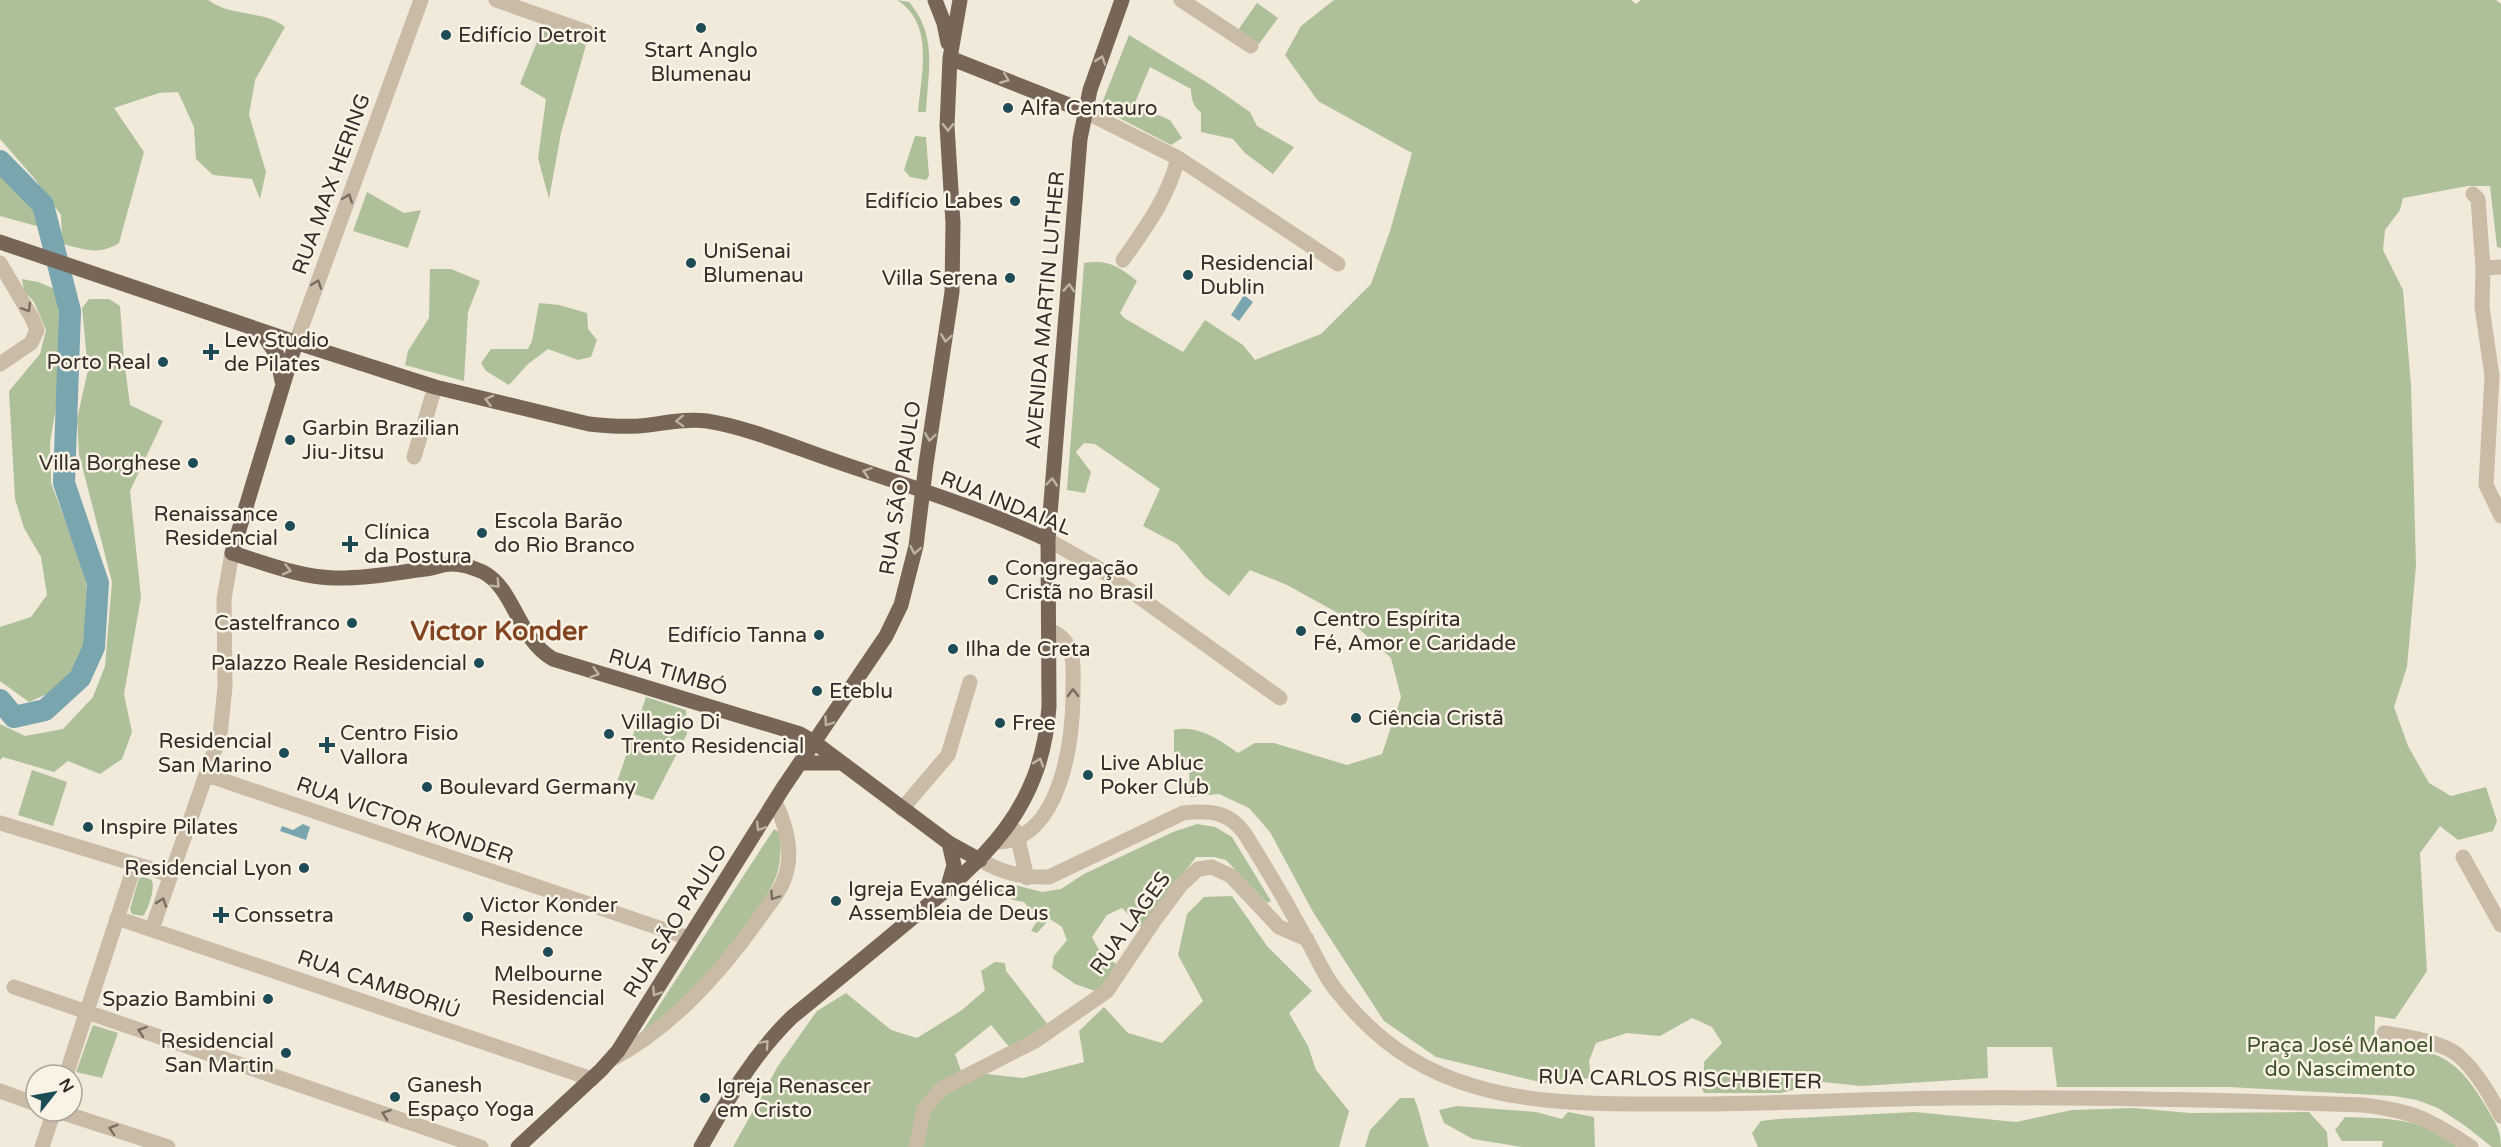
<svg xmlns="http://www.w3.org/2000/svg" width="2501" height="1147" font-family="'Varela Round',sans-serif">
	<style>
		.green { fill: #aec09a }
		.water { fill: #79a5ae }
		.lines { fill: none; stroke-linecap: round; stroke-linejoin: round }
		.river { stroke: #79a5ae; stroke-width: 22 }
		.minor { stroke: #c9bba6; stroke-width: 15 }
		.major { stroke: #776658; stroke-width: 15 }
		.oneway { stroke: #beb4a6 }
		.oneway2 { stroke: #786d60 }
		.poi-dot { fill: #1d4b56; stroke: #f9f3e6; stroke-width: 2 }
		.labels { text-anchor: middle; stroke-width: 5; stroke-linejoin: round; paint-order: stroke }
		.poi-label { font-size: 21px; fill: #352d27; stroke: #f9f3e6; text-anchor: start }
		.street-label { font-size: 21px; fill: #352d27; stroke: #f9f3e6 }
		.park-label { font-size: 21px; fill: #3f532b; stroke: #f9f3e6 }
		.district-label { font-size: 27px; font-weight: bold; fill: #834521; stroke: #f9f3e6 }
	</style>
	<rect width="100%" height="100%" fill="#f1e9da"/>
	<path class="green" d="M0 0H208C231 17 265 10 285 27L255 80 249 115 266 172 260 199 252 179 213 175 196 159 194 127 178 92 159 93 114 108 144 152 119 243C98 256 85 249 62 244L61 215 34 178 0 139Z
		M897 0 909 2C938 36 928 70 926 112H918C921 74 935 24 897 0Z
		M1334 0H1631L1636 4 1641 0H2496L2501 4V248L2497 247 2490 186H2468L2403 198 2400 210 2385 230 2383 250 2403 290 2411 385 2416 565 2407 667 2394 707 2408 746 2429 783 2451 796 2486 787 2497 821 2493 831 2458 840 2440 826 2420 853 2427 971 2395 1019 2375 1016 2374 1045C2383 1046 2393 1044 2402 1046 2447 1053 2462 1067 2485 1105 2494 1121 2501 1128 2501 1147H2492L2464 1125 2438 1108 2417 1100 2394 1096 2228 1087H2057L2052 1047H1987L1988 1078 1861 1086 1823 1082 1781 1093H1704L1700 1084 1704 1073V1062L1722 1043 1712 1027 1692 1018 1660 1036 1627 1033 1596 1043 1589 1061 1591 1078 1544 1083 1436 1057 1384 1021 1313 912 1270 832 1249 808 1219 794 1190 797 1189 765 1174 752V730C1197 724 1220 740 1238 753L1255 743H1274L1347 765 1382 754 1401 697 1391 658 1347 618 1287 585 1250 570 1229 596 1205 577 1177 544 1143 526 1160 489 1095 444 1084 443 1076 452 1091 472 1085 493 1067 490 1084 263C1107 259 1119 266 1137 281L1120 313 1124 318 1183 352 1205 320 1243 345 1255 360 1321 334 1371 284 1390 231 1412 153 1318 101 1285 55 1301 26Z
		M1257 3 1278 18 1259 44 1238 30Z
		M543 27 586 45 561 133 549 199 538 158 546 99 520 84Z
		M1129 35 1211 85 1250 112 1257 126 1294 147 1273 174 1245 153 1233 139 1201 132V112C1193 107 1191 98 1191 89L1150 67 1134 105 1170 120 1182 138 1171 145 1100 108Z
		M915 136 926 137 929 176 926 180 910 177 904 170Z
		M0 175 41 216 40 227 0 216Z
		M367 192 404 213 421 210 408 248 353 231Z
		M430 269H451L480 281 468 312 464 381 405 365 408 351 429 318Z
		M22 279 38 282 55 289 62 334 57 401 50 443 51 483 85 573 90 618 80 661 54 691 29 702 0 681V627L31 617 47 595 41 557 24 528 15 499 9 391 40 354 46 330 34 302 24 291Z
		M89 299H109L120 306 124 360 130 405 163 421 130 491 141 597 124 694 132 732 122 759 100 774 68 761 54 772 3 757 0 760V724L25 736 63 729 93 697 105 666 112 582 79 454 77 419 88 370 82 308Z
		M539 303 559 305 587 313 588 329 597 340 591 357 578 360 548 349 528 364 509 385 486 371 481 363 491 349H528L532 341Z
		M646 697 686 710 687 734 653 800 615 788Z
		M32 770 67 782 53 826 18 815Z
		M1197 824 1215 827 1232 837 1271 901 1267 903 1226 860 1214 857H1196L1142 928 1122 908 1107 915 1092 937 1099 950 1116 964 1110 977 1098 992 1075 984 1052 968 1054 956 1067 940 1062 927 1050 919 1037 933 1031 931 1038 919 1024 902 1013 900 996 892 1007 883 1042 892 1061 889 1084 874 1173 832Z
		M774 829 780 833C781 846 781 861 777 874 768 901 719 967 698 988 680 1005 659 1019 640 1035Z
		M144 877 152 880C155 889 149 908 143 916L132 914 130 909 139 878Z
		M1232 896 1267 946 1312 991 1289 1013 1308 1046 1316 1070 1349 1111 1339 1147H733L778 1066 817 1011 846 993 891 1030 917 1038 962 1010 985 990 981 971 995 962 1005 963 1006 971 1049 1026 1010 1048 991 1025 955 1054 961 1071 1023 1078 1084 1062 1079 1031 1104 1007 1128 1033 1162 1043 1203 1001 1178 955 1187 914 1204 897Z
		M93 1025 118 1033 102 1078 76 1072Z
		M1400 1098H1414C1421 1114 1423 1131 1429 1147H1365L1370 1130Z
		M1457 1106 1536 1112 1562 1119 1568 1112 1594 1117 1595 1147H1522L1473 1139 1444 1123 1439 1110Z
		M2134 1108 2190 1113 2309 1112 2327 1132 2328 1147H1758L1752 1133 1761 1121 1778 1119 1915 1112 2016 1122 2072 1110Z
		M2345 1117C2382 1118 2430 1118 2457 1147H2382L2383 1141H2342L2335 1130Z"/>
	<path class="water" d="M1244 295 1253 302 1239 321 1231 315Z
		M303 824 310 827 306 840 280 831 282 826 293 830Z"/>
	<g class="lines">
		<path class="river" d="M0 161 43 205 70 311 64 483 98 583 94 647 80 678 45 710 14 717 0 700"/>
		<path class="minor" d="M496 0 587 32
			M1181 0 1251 46
			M1084 111 1178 158 1338 264
			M2473 194 2478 199 2483 268 2482 307 2492 376 2486 485 2501 516
			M1123 260C1146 227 1168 198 1178 158
			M0 263 32 318 37 330 31 343 0 364
			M2483 268 2501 267
			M296 342 421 0
			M414 457 435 387
			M1048 540 1100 569 1280 698
			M207 775 689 938
			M902 809 948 755 970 682
			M0 823 171 875
			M1016 831 1027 878
			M996 842C1061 842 1074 738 1073 689 1073 675 1075 657 1067 644 1063 637 1057 634 1050 630
			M2463 857 2501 925
			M980 860C1003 873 1023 878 1049 877L1183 813C1209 810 1229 811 1245 834 1267 869 1288 905 1308 942 1317 957 1324 976 1336 990 1353 1012 1376 1035 1399 1051 1481 1108 1586 1104 1682 1104 1772 1104 1861 1099 1951 1098 2088 1097 2226 1100 2363 1105 2413 1111 2429 1119 2471 1147
			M117 918 592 1079
			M152 929 220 735 225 687 224 599 232 553
			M14 987 481 1147
			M2384 1033C2404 1036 2444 1042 2459 1056 2477 1072 2490 1095 2501 1116
			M609 1061C671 1028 718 976 758 920 767 906 780 893 785 877 794 851 786 825 775 802
			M66 1075 135 864
			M0 1091 36 1104
			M58 1111 168 1147
			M42 1147 54 1111
			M916 1147 924 1109 941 1089 1035 1041 1107 991 1154 921 1181 885 1198 869 1212 867 1231 876 1279 927 1307 939"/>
		<path class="major" d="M935 0 944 23 948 43
			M950 58 1084 111
			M0 242 307 346 435 387 589 424C606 426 622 427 639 426 662 424 684 418 707 421 747 427 799 449 838 462 908 486 981 508 1048 540
			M260 330 277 355 282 381
			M296 342 232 553C265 563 299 577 334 578 364 579 395 573 425 569 434 568 443 564 452 564 462 564 474 568 483 572 515 589 517 638 553 659L800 734 814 742 949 843 980 860
			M800 763H841
			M947 890 954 865 949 843
			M518 1147 601 1070 618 1051 783 788 886 636 901 605 916 546 926 464 952 292 953 223 947 126 950 58 960 0
			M701 1147C728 1099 752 1056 792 1017 830 986 868 955 905 924 982 861 1041 814 1049 707L1048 540 1080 139 1090 90 1122 0"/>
	</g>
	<defs><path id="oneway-chevron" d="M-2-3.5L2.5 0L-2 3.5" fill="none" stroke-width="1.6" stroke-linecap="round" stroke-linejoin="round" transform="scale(1.5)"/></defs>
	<g class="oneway">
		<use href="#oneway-chevron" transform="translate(1101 60) rotate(-71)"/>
		<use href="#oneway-chevron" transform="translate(1005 79) rotate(22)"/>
		<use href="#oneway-chevron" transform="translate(948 127) rotate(90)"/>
		<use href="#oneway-chevron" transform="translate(1069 288) rotate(-86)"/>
		<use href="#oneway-chevron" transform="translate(946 338) rotate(98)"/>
		<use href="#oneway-chevron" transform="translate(489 400) rotate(-166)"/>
		<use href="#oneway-chevron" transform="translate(680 421) rotate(178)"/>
		<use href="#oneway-chevron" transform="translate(930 437) rotate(98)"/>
		<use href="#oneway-chevron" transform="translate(867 472) rotate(-161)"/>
		<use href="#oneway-chevron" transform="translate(1052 482) rotate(-84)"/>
		<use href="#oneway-chevron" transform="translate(915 550) rotate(101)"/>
		<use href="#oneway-chevron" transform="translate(287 570) rotate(14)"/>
		<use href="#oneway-chevron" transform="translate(496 584) rotate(45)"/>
		<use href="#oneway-chevron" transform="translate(595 673) rotate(16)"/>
		<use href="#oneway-chevron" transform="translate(828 722) rotate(125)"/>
		<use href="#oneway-chevron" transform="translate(1039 762) rotate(-72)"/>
		<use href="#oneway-chevron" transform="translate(760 827) rotate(122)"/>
		<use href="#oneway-chevron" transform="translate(656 992) rotate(123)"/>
		<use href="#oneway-chevron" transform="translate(765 1044) rotate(-49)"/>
	</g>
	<g class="oneway2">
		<use href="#oneway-chevron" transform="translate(348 198) rotate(-70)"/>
		<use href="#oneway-chevron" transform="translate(317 284) rotate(-70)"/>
		<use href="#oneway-chevron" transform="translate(27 308) rotate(59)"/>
		<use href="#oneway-chevron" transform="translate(1073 693) rotate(-91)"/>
		<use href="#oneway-chevron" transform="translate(774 896) rotate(124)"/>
		<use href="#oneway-chevron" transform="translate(162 902) rotate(-71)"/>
		<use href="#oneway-chevron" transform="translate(142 1031) rotate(-161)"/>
		<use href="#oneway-chevron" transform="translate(386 1114) rotate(-161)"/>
		<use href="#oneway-chevron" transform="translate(113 1129) rotate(-162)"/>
	</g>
	<g class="poi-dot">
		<circle cx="701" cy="28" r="6"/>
		<circle cx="446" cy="35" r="6"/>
		<circle cx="1008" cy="108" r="6"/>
		<circle cx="1015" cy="201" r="6"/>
		<circle cx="691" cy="263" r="6"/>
		<circle cx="1188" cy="275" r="6"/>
		<circle cx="1010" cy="278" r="6"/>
		<path d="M208 343h6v6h6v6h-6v6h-6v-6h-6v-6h6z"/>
		<circle cx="163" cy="362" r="6"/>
		<circle cx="290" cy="440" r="6"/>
		<circle cx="193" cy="463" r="6"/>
		<circle cx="290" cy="526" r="6"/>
		<circle cx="482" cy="533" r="6"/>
		<path d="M347 535h6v6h6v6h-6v6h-6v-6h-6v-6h6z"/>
		<circle cx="993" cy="580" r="6"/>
		<circle cx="352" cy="623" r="6"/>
		<circle cx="1301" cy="631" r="6"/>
		<circle cx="819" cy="635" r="6"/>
		<circle cx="953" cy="649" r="6"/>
		<circle cx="479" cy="663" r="6"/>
		<circle cx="817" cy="691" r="6"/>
		<circle cx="1356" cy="718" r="6"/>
		<circle cx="1000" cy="723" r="6"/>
		<circle cx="609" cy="734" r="6"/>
		<path d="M324 736h6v6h6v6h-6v6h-6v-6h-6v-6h6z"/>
		<circle cx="284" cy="753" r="6"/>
		<circle cx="1088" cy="775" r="6"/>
		<circle cx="427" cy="787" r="6"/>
		<circle cx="88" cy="827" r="6"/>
		<circle cx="304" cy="868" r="6"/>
		<circle cx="836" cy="901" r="6"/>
		<path d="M218 906h6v6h6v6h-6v6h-6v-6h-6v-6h6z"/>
		<circle cx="468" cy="917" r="6"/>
		<circle cx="548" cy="952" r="6"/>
		<circle cx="268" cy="999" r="6"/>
		<circle cx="286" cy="1053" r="6"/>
		<circle cx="395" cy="1097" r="6"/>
		<circle cx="705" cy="1098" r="6"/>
	</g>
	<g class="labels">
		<g class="poi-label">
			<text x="458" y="42">Edifício Detroit</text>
			<text x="701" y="57" text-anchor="middle">Start Anglo<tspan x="701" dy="24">Blumenau</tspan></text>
			<text x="1020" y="115">Alfa Centauro</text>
			<text x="1003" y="208" text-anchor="end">Edifício Labes</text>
			<text x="703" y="258">UniSenai<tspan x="703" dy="24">Blumenau</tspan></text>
			<text x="1200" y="270">Residencial<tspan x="1200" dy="24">Dublin</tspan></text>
			<text x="998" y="285" text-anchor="end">Villa Serena</text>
			<text x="224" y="347">Lev Studio<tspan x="224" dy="24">de Pilates</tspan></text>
			<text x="151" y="369" text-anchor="end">Porto Real</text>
			<text x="302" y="435">Garbin Brazilian<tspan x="302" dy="24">Jiu-Jitsu</tspan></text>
			<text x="181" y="470" text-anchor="end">Villa Borghese</text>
			<text x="278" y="521" text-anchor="end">Renaissance<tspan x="278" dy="24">Residencial</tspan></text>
			<text x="494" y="528">Escola Barão<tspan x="494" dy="24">do Rio Branco</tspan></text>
			<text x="364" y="539">Clínica<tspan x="364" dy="24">da Postura</tspan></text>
			<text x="1005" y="575">Congregação<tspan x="1005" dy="24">Cristã no Brasil</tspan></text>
			<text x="1313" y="626">Centro Espírita<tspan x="1313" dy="24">Fé, Amor e Caridade</tspan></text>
			<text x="340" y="630" text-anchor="end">Castelfranco</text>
			<text x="807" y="642" text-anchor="end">Edifício Tanna</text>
			<text x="965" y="656">Ilha de Creta</text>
			<text x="467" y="670" text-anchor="end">Palazzo Reale Residencial</text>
			<text x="829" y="698">Eteblu</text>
			<text x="1368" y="725">Ciência Cristã</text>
			<text x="621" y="729">Villagio Di<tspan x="621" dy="24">Trento Residencial</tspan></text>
			<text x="1012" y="730">Free</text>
			<text x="340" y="740">Centro Fisio<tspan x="340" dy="24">Vallora</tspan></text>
			<text x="272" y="748" text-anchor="end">Residencial<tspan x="272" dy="24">San Marino</tspan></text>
			<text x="1100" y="770">Live Abluc<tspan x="1100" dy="24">Poker Club</tspan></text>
			<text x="439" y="794">Boulevard Germany</text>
			<text x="100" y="834">Inspire Pilates</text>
			<text x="292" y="875" text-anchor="end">Residencial Lyon</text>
			<text x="848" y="896">Igreja Evangélica<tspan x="848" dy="24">Assembleia de Deus</tspan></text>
			<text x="480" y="912">Victor Konder<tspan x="480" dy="24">Residence</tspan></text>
			<text x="234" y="922">Conssetra</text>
			<text x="548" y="981" text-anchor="middle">Melbourne<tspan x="548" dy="24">Residencial</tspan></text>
			<text x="256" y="1006" text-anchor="end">Spazio Bambini</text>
			<text x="274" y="1048" text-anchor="end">Residencial<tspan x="274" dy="24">San Martin</tspan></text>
			<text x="407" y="1092">Ganesh<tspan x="407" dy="24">Espaço Yoga</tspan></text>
			<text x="717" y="1093">Igreja Renascer<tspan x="717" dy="24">em Cristo</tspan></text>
		</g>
		<g class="street-label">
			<text transform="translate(331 184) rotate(-70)" y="7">RUA MAX HERING</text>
			<text transform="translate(1045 310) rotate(-85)" y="7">AVENIDA MARTIN LUTHER</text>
			<text transform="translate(900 488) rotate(-81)" y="7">RUA SÃO PAULO</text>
			<text transform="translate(1006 503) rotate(22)" y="7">RUA INDAIAL</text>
			<text transform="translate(668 672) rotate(16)" y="7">RUA TIMBÓ</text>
			<text transform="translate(405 820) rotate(19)" y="7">RUA VICTOR KONDER</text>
			<text transform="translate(675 921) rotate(-58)" y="7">RUA SÃO PAULO</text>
			<text transform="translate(1130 923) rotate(-54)" y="7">RUA LAGES</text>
			<text transform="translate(379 984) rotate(19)" y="7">RUA CAMBORIÚ</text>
			<text transform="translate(1680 1079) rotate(1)" y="7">RUA CARLOS RISCHBIETER</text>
		</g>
		<g class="park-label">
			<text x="2340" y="1052">Praça José Manoel<tspan x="2340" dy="24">do Nascimento</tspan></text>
		</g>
		<g class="district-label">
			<text x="499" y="640">Victor Konder</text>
		</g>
	</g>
	<g transform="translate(54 1093) rotate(59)"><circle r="28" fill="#f9f3e6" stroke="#aba49a" stroke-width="1.5"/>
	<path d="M0-4.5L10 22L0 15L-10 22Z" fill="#1d4b56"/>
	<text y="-9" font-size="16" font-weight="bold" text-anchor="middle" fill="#352d27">N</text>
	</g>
</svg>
